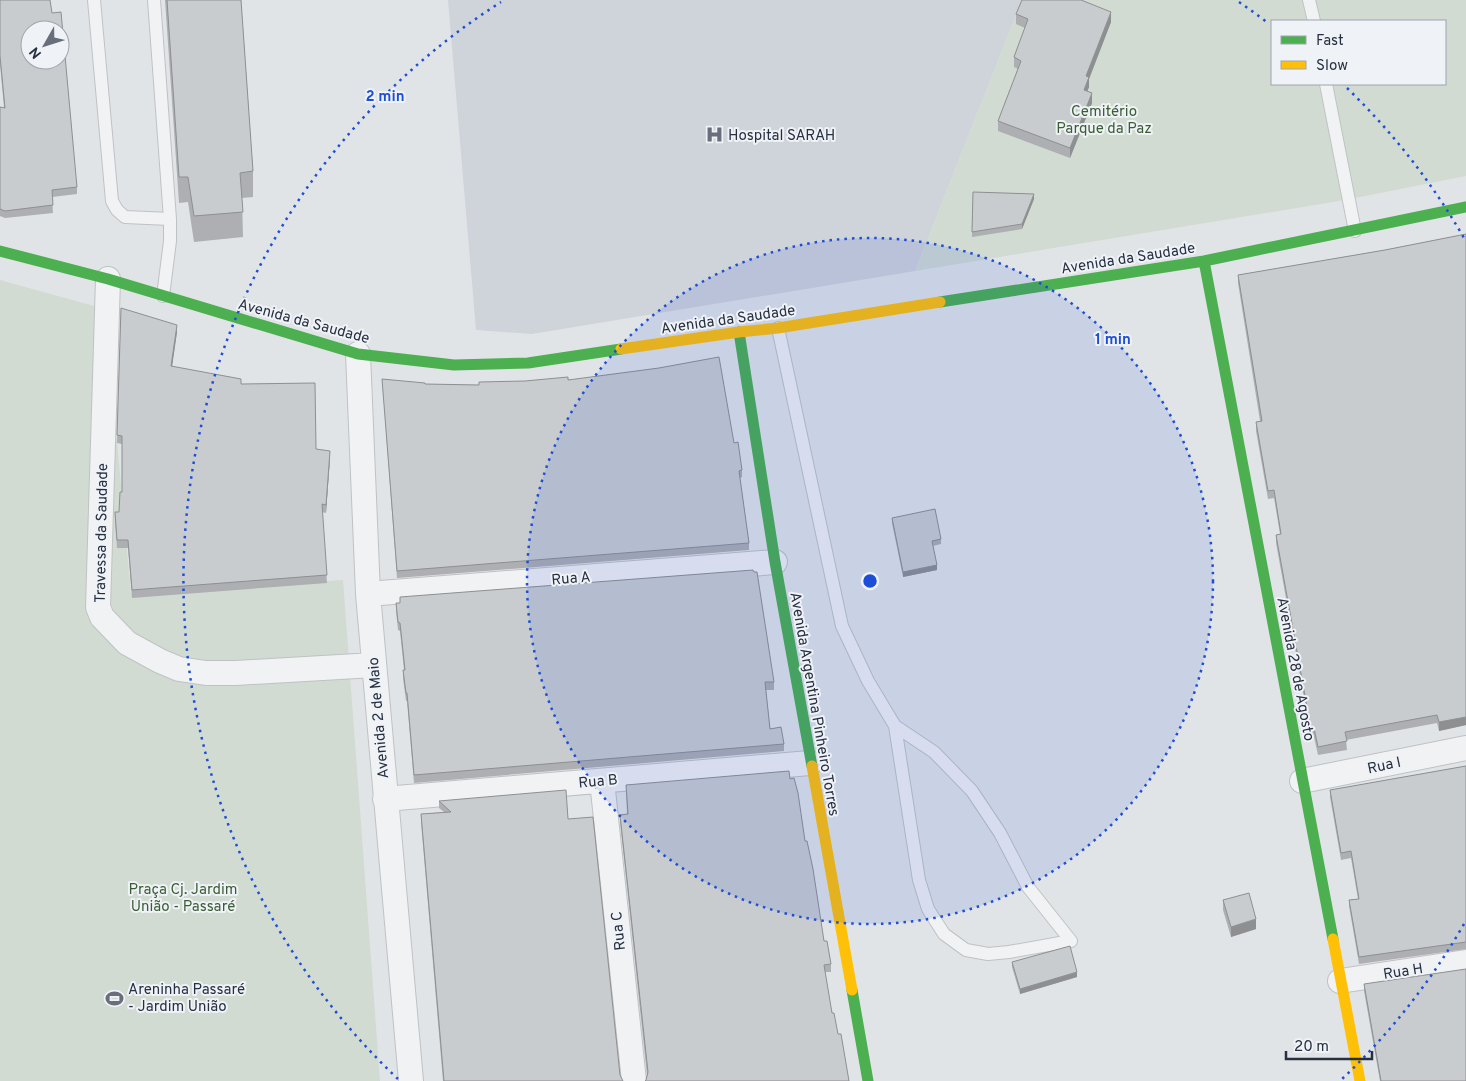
<svg xmlns="http://www.w3.org/2000/svg" width="1466" height="1081" font-family="Overpass,sans-serif">
	<style>
		.built { fill: #cfd3da }
		.green { fill: #d1dbd2; fill-rule: evenodd }
		.lines { fill: none; stroke-linecap: round; stroke-linejoin: round }
		.lane-casing { stroke: #bfc2c5; stroke-width: 14 }
		.street-casing { stroke: #bfc2c5; stroke-width: 26 }
		.lane { stroke: #f1f2f3; stroke-width: 12 }
		.street { stroke: #f1f2f3; stroke-width: 24 }
		.fast { stroke: #4caf50; stroke-width: 11 }
		.slow { stroke: #ffc107; stroke-width: 11 }
		.wall { fill: #adafb2 }
		.shaded-wall { fill: #8d8f91 }
		.building { fill: #c9cccf; stroke: #8d8f91; fill-rule: evenodd }
		.ring { fill: none; stroke: #1d4ed8; stroke-width: 2.5; stroke-dasharray: 2.5 5 }
		.labels { text-anchor: middle; stroke-width: 4; stroke-linejoin: round; paint-order: stroke }
		.park-label { font-size: 15px; fill: #3b5d34; stroke: #eff2f6 }
		.poi-label { font-size: 15px; fill: #273041; stroke: #eff2f6; text-anchor: start }
		.street-label { font-size: 15px; fill: #273041; stroke: #eff2f6 }
		.centre { fill: #1d4ed8; stroke: #eff2f6; stroke-width: 2.5 }
		.ring-label { font-size: 15px; text-anchor: middle; font-weight: bold; fill: #1d4ed8; stroke: #eff2f6; stroke-width: 4; stroke-linejoin: round; paint-order: stroke }
	</style>
	<rect width="100%" height="100%" fill="#e1e4e7"/>
	<path class="built" d="M448 0H1022L915 271 532 334 476 330Z"/>
	<path class="green" d="M1022 0H1466V176L1345 200 915 271ZM1272 21H1445V84H1272Z
		M0 280 105 309 131 594 343 580 380 1081H0Z"/>
	<g class="lines">
		<defs>
			<path id="lane" d="M94 0 112 201 117 210 125 217 170 219
				M154 0 170 219V241L163 296
				M1309 0 1314 21
				M1326 84 1355 231
				M778 328 842 626 868 681 895 726 919 880 928 909 944 934 966 950 988 954 1009 952 1071 941 1028 887 1000 833 972 791 934 752 895 726"/>
			<path id="street" d="M108 279 98 607 102 617 127 643 160 661 179 669 206 673H236L374 665
				M358 354 368 594 411 1081
				M368 594 775 562
				M602 781 634 1081
				M1302 781 1466 748
				M385 799 810 763
				M1340 981 1466 962"/>
		</defs>
		<use href="#lane" class="lane-casing"/>
		<use href="#street" class="street-casing"/>
		<use href="#lane" class="lane"/>
		<use href="#street" class="street"/>
		<path class="fast" d="M0 251 108 279 358 354 454 365 528 363 621 349
			M1204 261 1333 939
			M940 302 1204 261 1466 207
			M739 332 775 562 812 766
			M852 990 868 1081"/>
		<path class="slow" d="M621 349 739 332 778 328 940 302
			M812 766 852 990
			M1333 939 1360 1081"/>
	</g>
	<path class="wall" d="M0 0 52 13 77 187V194L52 197 53 213 5 218 0 216V107L4 108 0 64Z
		M165 0H241L253 171V197L242 198 243 237 194 242 188 202 179 203Z
		M1016 14 1111 22 1089 79V87L1087 91 1092 103 1070 158 998 131V121L1018 69 1014 67V57L1025 28 1016 24Z
		M973 192 1034 199 1022 229 972 237Z
		M1466 234V725L1439 731 1437 723 1346 740 1347 750 1318 755 1314 737H1311L1276 543V535L1280 534 1274 498 1268 499 1256 431V422L1260 421 1238 283V275L1385 250Z
		M121 308 177 332 172 366 241 384 316 449 330 458 326 513 322 512 327 583 132 598 128 548H117L115 520V512H119L122 492V444L117 443Z
		M382 379 425 384 479 385 568 380 734 443 742 470V477L740 478 749 543V550L397 578Z
		M892 518 941 539V544L933 546 937 570 903 577 892 523Z
		M400 597 774 682V690H766L770 729 784 744V751L414 783 407 701H406L403 678V670H404L400 631 398 630 396 611V603H400Z
		M1466 766V949L1359 964 1349 906V900L1358 899 1351 858 1341 860 1330 797V790Z
		M790 779 805 841 824 941 831 964V972H826L646 1080 647 1075 620 822V815L627 814 626 785Z
		M439 801 568 819 620 1075 623 1081H443L421 822V814L444 812 439 808Z
		M1223 900 1256 929 1231 937 1223 910Z
		M1012 962 1077 977 1020 994 1012 967Z
		M1364 984 1466 1081H1380L1364 991Z"/>
	<path class="shaded-wall" d="M1111 12V22L1089 79V87L1084 100V90L1086 76Z
		M1092 93V103L1070 158V148Z
		M1034 194V199L1022 229V224Z
		M177 325V332L171 374V366Z
		M330 451V458L326 513V505Z
		M937 565V570L903 577V572Z
		M1466 717V725L1439 731V722Z
		M1256 919V929L1231 937V927Z
		M1077 972V977L1020 994V989Z"/>
	<path class="building" d="M0 0H50L52 13 61 12 77 187 52 190 53 205 5 211 0 209V107L5 108 0 56ZM30 30H60V60H30Z
		M167 0H241L253 171 240 173 243 212 194 216 188 177H179Z
		M1022 0H1081L1111 12 1086 76 1089 77 1084 90 1092 93 1070 148 998 121 1021 61 1014 57 1028 19 1016 14Z
		M973 192 1034 194 1022 224 972 232Z
		M1466 234V717L1439 722 1437 715 1345 732 1347 741 1318 747 1314 728 1311 729 1276 535 1281 534 1274 490 1268 491 1256 422 1262 421 1238 275 1385 250Z
		M121 308 177 325 171 366 241 379V384L315 383 316 449 330 451 326 505 322 504 327 575 132 590 128 540H117L115 512H119L120 492H122V436L117 435Z
		M719 357 734 443 738 442 742 470 739 471 749 543 397 571 382 379 425 383V384L479 385V382L525 381 568 377V380L659 368Z
		M935 509 941 539 932 541 937 565 903 572 892 518Z
		M753 570 754 572H757L774 682H765L770 729 781 727 784 744 414 775 407 693H406L403 670H405L400 623 398 622 396 603H400V597Z
		M1466 766V942L1359 957 1349 900 1359 899 1351 851 1341 853 1330 790Z
		M789 771 790 779 794 778 798 793 805 841H807L813 869 824 941H827L831 964 824 965 832 1013H834L838 1034H841L849 1081H645L646 1080 648 1072 620 815 628 814 626 785Z
		M566 790 568 819 593 817 620 1075 623 1081H444L421 814 451 812 439 801Z
		M1249 893 1256 919 1231 927 1223 900Z
		M1070 946 1077 972 1020 989 1012 962Z
		M1466 969V1081H1381L1364 984Z"/>
	<circle cx="870" cy="581" r="343" fill="#1d4ed8" fill-opacity=".12"/>
	<g class="ring">
		<circle cx="870" cy="581" r="343"/>
		<path d="M1464 924A686 686 0 0 1 1342 1079M398 1079A686 686 0 0 1 501 2M1239 2A686 686 0 0 1 1268 23M1347 88A686 686 0 0 1 1464 238"/>
	</g>
	<defs>
		<symbol id="hospital-bare" viewBox="-9 -9 18 18"><path d="M-5-5h3v3.5h4V-5h3V5h-3V1.5h-4V5h-3Z" fill="#686f7b" stroke="#eff2f6" stroke-width="2.5" paint-order="stroke"/></symbol>
		<symbol id="stadium-bare" viewBox="-9 -9 18 18"><path d="M0-5a6.5 5 0 1 0 0 10a6.5 5 0 1 0 0-10ZM-3.5-1.8h7v3.6h-7Z" fill="#686f7b" stroke="#eff2f6" stroke-width="2.5" paint-order="stroke"/></symbol>
	</defs>
	<g fill-rule="evenodd">
		<use href="#hospital-bare" x="702" y="122" width="25" height="25"/>
		<use href="#stadium-bare" x="102" y="986" width="25" height="25"/>
	</g>
	<g class="labels">
		<g class="park-label">
			<text x="1104" y="116">Cemitério<tspan x="1104" dy="17">Parque da Paz</tspan></text>
			<text x="183" y="894">Praça Cj. Jardim<tspan x="183" dy="17">União - Passaré</tspan></text>
		</g>
		<g class="poi-label">
			<text x="728" y="140">Hospital SARAH</text>
			<text x="128" y="994">Areninha Passaré<tspan x="128" dy="17">- Jardim União</tspan></text>
		</g>
		<g class="street-label">
			<text transform="translate(1128 258) rotate(-9)" y="5">Avenida da Saudade</text>
			<text transform="translate(728 319) rotate(-8)" y="5">Avenida da Saudade</text>
			<text transform="translate(304 321) rotate(15)" y="5">Avenida da Saudade</text>
			<text transform="translate(101 533) rotate(-89)" y="5">Travessa da Saudade</text>
			<text transform="translate(571 578) rotate(-5)" y="5">Rua A</text>
			<text transform="translate(1296 669) rotate(79)" y="5">Avenida 28 de Agosto</text>
			<text transform="translate(815 704) rotate(80)" y="5">Avenida Argentina Pinheiro Torres</text>
			<text transform="translate(378 718) rotate(-95)" y="5">Avenida 2 de Maio</text>
			<text transform="translate(1384 765) rotate(-12)" y="5">Rua I</text>
			<text transform="translate(598 781) rotate(-5)" y="5">Rua B</text>
			<text transform="translate(618 931) rotate(-96)" y="5">Rua C</text>
			<text transform="translate(1403 971) rotate(-9)" y="5">Rua H</text>
		</g>
	</g>
	<circle cx="870" cy="581" r="8" class="centre"/>
	<g class="ring-label">
		<text x="385" y="101">2 min</text>
		<text x="1113" y="344">1 min</text>
	</g>
	<rect x="1271" y="20" width="175" height="65" fill="#eff2f6" stroke="#9fa4ae"/>
	<rect x="1281" y="36" width="25" height="8" fill="#4caf50" stroke="#9fa4ae"/>
	<text x="1316" y="45" font-size="15" fill="#273041">Fast</text>
	<rect x="1281" y="61" width="25" height="8" fill="#ffc107" stroke="#9fa4ae"/>
	<text x="1316" y="70" font-size="15" fill="#273041">Slow</text>
	<g transform="translate(45 45) rotate(231)"><circle r="24" fill="#eff2f6" stroke="#9fa4ae"/>
	<path d="M0-4L9 19L0 12L-9 19Z" fill="#686f7b"/>
	<text y="-8" font-size="14" font-weight="bold" text-anchor="middle" fill="#273041">N</text>
	</g>
	<path d="M1286 1051v8h86v-8" fill="none" stroke="#273041" stroke-width="2.5"/>
	<text x="1294" y="1051" font-size="15" fill="#273041" stroke="#eff2f6" stroke-width="4" paint-order="stroke">20 m</text>
</svg>
